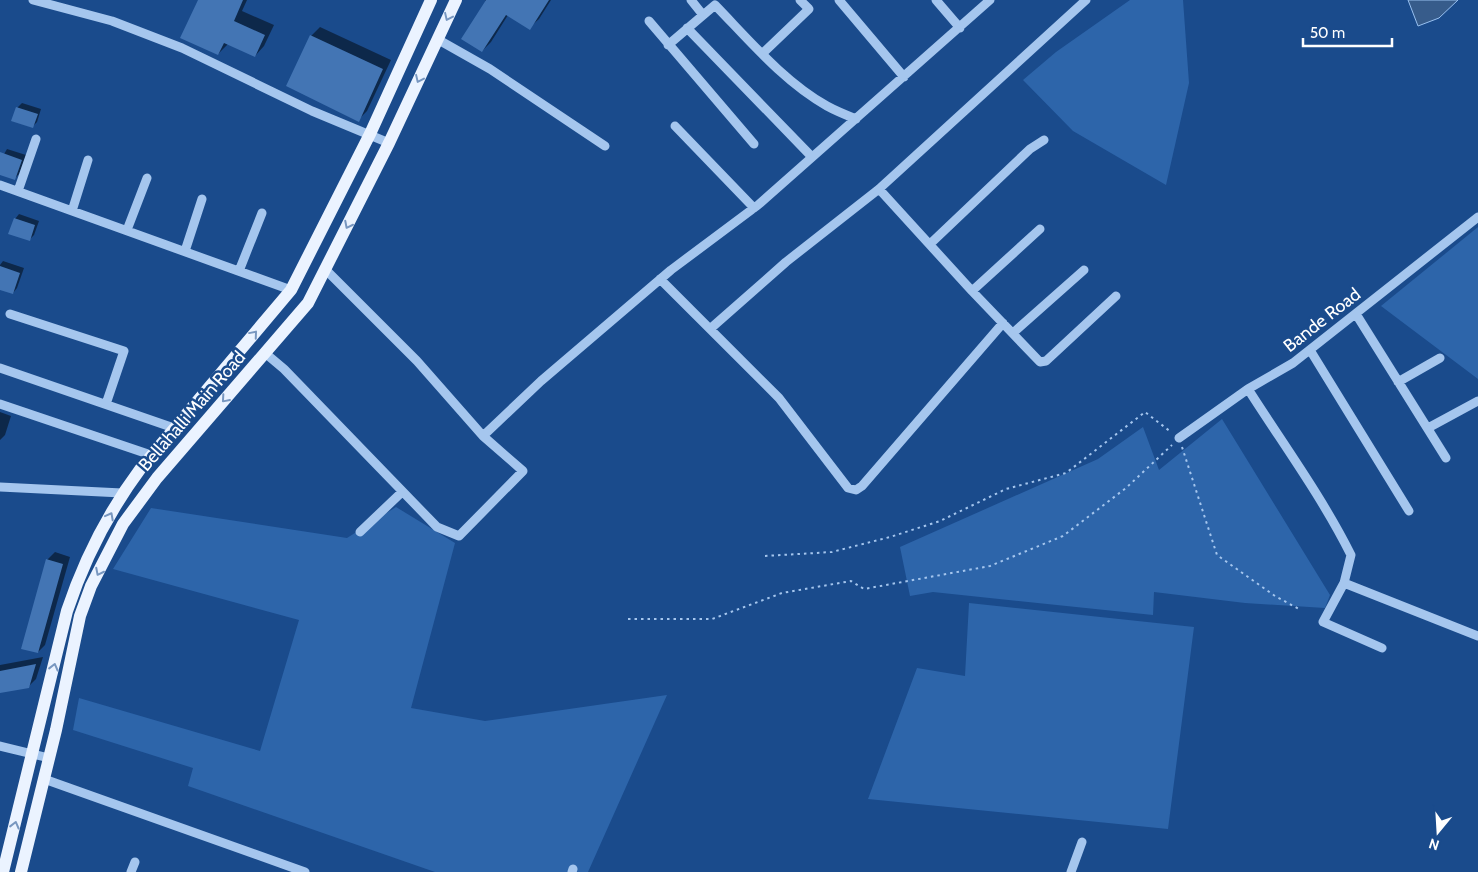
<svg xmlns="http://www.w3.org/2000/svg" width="1478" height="872" font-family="Cabin,sans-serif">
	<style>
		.green { fill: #2d65aa }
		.water { fill: #375c8b; stroke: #98c0f0 }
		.shadow { fill: #0007 }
		.building { fill: #4375b4 }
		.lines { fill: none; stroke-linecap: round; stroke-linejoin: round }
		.path { stroke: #a5c6ee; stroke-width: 2; stroke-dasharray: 2.5 4; stroke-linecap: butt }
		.minor { stroke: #a5c6ee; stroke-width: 9 }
		.major { stroke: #ebf3ff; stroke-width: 12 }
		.oneway { stroke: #7897c0 }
		.labels { text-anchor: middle; stroke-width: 5; stroke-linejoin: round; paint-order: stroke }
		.street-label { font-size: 18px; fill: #fff; stroke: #1a4b8c }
	</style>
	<rect width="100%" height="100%" fill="#1a4b8c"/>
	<path class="green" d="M1130 0H1183L1189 83 1166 185 1073 131 1023 80 1056 52Z
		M1478 227V379L1381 306Z
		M1222 419 1330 595 1325 608 1245 603 1154 592 1153 615 933 592 910 596 900 547 1098 459 1143 427 1159 470Z
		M396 507 455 543 411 708 485 721 667 695 588 872H435L188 786 193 768 73 730 79 698 260 751 299 620 113 569 151 508 347 538Z
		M969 603 1194 627 1168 829 868 799 917 668 965 676Z"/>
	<path class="water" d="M1408 0H1458L1439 18 1418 26Z"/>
	<path class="shadow" d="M199 0H247L242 11 274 25 264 46 255 56 228 44 218 54Z
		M485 0H551L539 19 529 28 508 15 491 42 482 51 486 1Z
		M320 27 391 60 367 111 358 120 311 36Z
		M22 103 41 109 37 122 32 127 13 121 18 107Z
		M7 149 26 155 19 174 14 179 0 174V161Z
		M19 214 39 221 34 235 29 240 15 219Z
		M3 261 24 268 17 288 13 293 0 289V265Z
		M0 412 11 416 5 435 0 440Z
		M55 552 70 557 45 645 38 652 47 560Z
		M43 657 36 679 28 687 0 692V665Z"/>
	<path class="building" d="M198 0H243L234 21 265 35 255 57 224 43 218 55 180 38Z
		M486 0H549L530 30 506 15 482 52 461 39Z
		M310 35 383 69 359 122 286 86Z
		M16 107 38 114 33 128 11 121Z
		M0 152 22 160 15 180 0 175Z
		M14 218 35 225 30 241 8 234Z
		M0 266 20 273 13 294 0 290Z
		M46 559 63 564 38 653 21 649Z
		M36 664 29 688 0 693V671Z"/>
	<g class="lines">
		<path class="path" d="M1182 447 1217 555 1275 596 1299 609
			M765 556 832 552 890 537 940 521 1006 489 1066 473 1145 412 1171 432
			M628 619H712L782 593 851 581 864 589 990 566 1063 536 1126 488 1172 445"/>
		<path class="minor" d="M33 0 112 21 182 48 312 111 389 143
			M691 0 703 15
			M839 0 904 77
			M936 0 960 28
			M649 21 754 144
			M687 28 812 157
			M437 39 490 69 605 146
			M668 45 715 5C749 40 784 82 827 106 836 111 846 115 856 119
			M763 53 809 9 800 0
			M675 126 754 208
			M0 185 291 290
			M879 189 972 291 1040 362 1046 361 1116 296
			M18 191 36 139
			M72 211 88 160
			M127 230 147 178
			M930 244 1030 149 1044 140
			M185 251 202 199
			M239 271 262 213
			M660 279 779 398 848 488 856 490 862 486 1003 323
			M972 291 1040 229
			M10 314 124 351 106 404
			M1356 314 1446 458
			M710 329 786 262 879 189 1086 0
			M1013 333 1084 270
			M1310 350 1409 511
			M265 353 284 369 437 527 459 536 523 471 483 436 417 361 325 269
			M0 368 174 428
			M1398 382 1440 358
			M1248 389C1283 444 1322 497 1351 555L1344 583 1323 622 1382 648
			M0 404 151 455
			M1428 428 1478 401
			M483 436 541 381 671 270 758 205 990 0
			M1179 438 1248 389 1293 363 1478 217
			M0 487 122 493
			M360 532 402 492
			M1344 583 1478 636
			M0 746 49 758
			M44 779 305 872
			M131 872 135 862
			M572 872 573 869
			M1071 872 1082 842"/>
		<path class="major" d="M3 872 67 611C84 560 109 511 141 468L291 290 370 134 431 0
			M21 872 56 730 80 616 91 586 123 524 157 478 308 303 389 143 456 0"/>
	</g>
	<defs><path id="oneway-chevron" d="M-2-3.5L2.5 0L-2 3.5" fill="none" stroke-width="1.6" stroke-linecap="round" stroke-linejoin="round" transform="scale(1.25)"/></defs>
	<g class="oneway">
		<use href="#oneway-chevron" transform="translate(448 17) rotate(115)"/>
		<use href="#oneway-chevron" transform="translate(419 79) rotate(115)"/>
		<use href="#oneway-chevron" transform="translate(348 225) rotate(117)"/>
		<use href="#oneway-chevron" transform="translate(254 334) rotate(-50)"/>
		<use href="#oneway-chevron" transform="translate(225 399) rotate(131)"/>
		<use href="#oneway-chevron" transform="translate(110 516) rotate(-62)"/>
		<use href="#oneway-chevron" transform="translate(99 572) rotate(117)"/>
		<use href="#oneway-chevron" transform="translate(54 667) rotate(-76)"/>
		<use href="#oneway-chevron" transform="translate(15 825) rotate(-76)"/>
	</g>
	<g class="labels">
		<g class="street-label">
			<text transform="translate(1322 320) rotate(-38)" y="6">Bande Road</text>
			<text transform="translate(192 411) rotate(-49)" y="6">Bellahalli Main Road</text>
		</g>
	</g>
	<g transform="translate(1438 832) rotate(198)" stroke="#1a4b8c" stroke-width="4" paint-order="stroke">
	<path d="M0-4L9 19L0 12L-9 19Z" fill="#ffffff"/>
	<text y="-8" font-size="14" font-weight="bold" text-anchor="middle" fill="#ffffff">N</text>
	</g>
	<path d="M1303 38v8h89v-8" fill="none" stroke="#ffffff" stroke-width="2.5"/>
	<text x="1310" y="38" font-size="15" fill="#ffffff" stroke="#1a4b8c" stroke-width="4" paint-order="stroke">50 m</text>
</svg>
